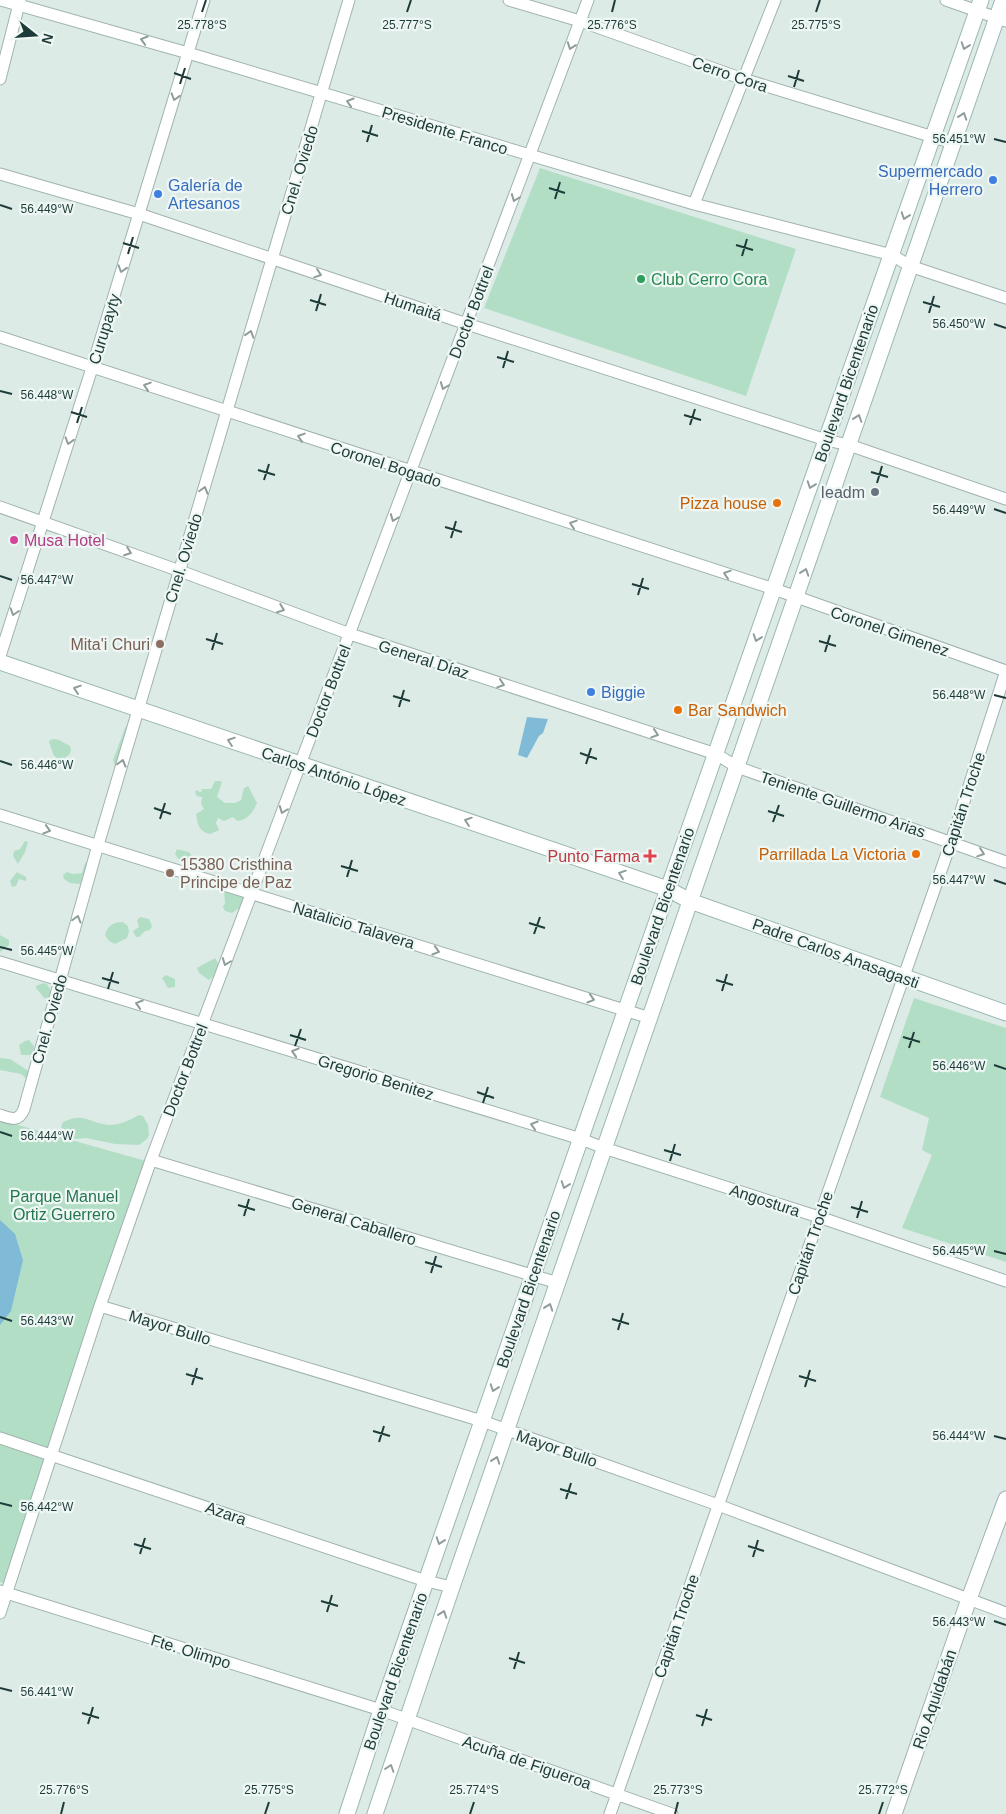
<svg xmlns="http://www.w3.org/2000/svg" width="1006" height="1814" font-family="Arial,sans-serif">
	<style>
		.green { fill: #b3dec6 }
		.water { fill: #7fbbd6 }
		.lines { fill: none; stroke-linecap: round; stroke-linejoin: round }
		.minor-casing { stroke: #a0b3af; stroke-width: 13 }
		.tertiary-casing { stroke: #a0b3af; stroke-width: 17 }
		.secondary-casing { stroke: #9bb7b2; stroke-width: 17 }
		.minor { stroke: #fff; stroke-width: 11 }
		.tertiary { stroke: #fff; stroke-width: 15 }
		.secondary { stroke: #fff; stroke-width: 15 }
		.oneway { stroke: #8e9d9c }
		.ticks { fill: none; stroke: #1d3b38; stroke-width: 2 }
		.shop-dot { fill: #3f7fe0; stroke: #eef7f4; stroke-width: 2 }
		.leisure-dot { fill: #2e9e5b; stroke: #eef7f4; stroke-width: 2 }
		.worship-dot { fill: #6b7280; stroke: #eef7f4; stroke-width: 2 }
		.food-dot { fill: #e8710a; stroke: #eef7f4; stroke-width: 2 }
		.hotel-dot { fill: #d1479c; stroke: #eef7f4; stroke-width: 2 }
		.education-dot { fill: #8d6e63; stroke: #eef7f4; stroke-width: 2 }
		.health-dot { fill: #e0444e; stroke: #eef7f4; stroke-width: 2 }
		.labels { text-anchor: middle; stroke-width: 4.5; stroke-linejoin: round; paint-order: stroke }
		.street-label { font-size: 16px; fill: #1d3b38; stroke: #eef7f4 }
		.shop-label { font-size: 16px; fill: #366cbe; stroke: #eef7f4; text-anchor: start }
		.leisure-label { font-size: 16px; fill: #27864d; stroke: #eef7f4; text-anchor: start }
		.worship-label { font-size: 16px; fill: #5b616d; stroke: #eef7f4; text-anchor: end }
		.food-label { font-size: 16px; fill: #c56008; stroke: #eef7f4; text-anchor: end }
		.hotel-label { font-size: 16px; fill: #b23c85; stroke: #eef7f4; text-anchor: start }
		.education-label { font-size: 16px; fill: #785e54; stroke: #eef7f4; text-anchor: end }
		.health-label { font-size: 16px; fill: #be3a42; stroke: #eef7f4; text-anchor: end }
		.park-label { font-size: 16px; fill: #247651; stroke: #eef7f4 }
		.ticks-label { font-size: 12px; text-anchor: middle; fill: #1d3b38; stroke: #eef7f4; stroke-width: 4.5; stroke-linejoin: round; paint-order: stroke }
	</style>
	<rect width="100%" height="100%" fill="#ddebe7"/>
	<path class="green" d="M540 168 796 249 746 396 484 308Z
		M128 725 117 766H115L113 760 125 728Z
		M54 739 59 740 70 746 71 751 69 755 61 760 54 756 49 742 50 740Z
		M215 781H220L222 782 217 797 225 803H235L241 800 244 788 248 786 257 803C253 812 248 820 237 821L233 817 224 821 218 818 216 823 219 830 210 834C198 831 198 824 196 814L204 809 201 804 202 797 197 796 195 792 196 790 200 792 202 791 201 789H211Z
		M25 841 28 842 25 852 18 864 13 856 14 851 20 849Z
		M177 849 189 852 191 855 201 861V862L197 864 192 861H180L175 854Z
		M89 860 82 884 70 883 64 879 63 875 67 872 73 874 82 873 85 863Z
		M17 872 26 877V881L19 879 16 886 12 887 10 881Z
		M224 891 244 896 245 904 232 913 225 911 223 907 225 903Z
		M140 917 149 919 152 926 150 930 145 931 139 937H136L133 931 139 927 137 920Z
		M123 922 128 926 129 931 127 938 115 944 109 941 105 935C107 926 113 922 123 922Z
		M0 935 9 940V945L0 952Z
		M215 958 219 965 215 975 209 980 199 973 197 968Z
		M166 975 175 979V987L168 988 162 978Z
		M43 983 47 984 51 991V999L44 998 36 988V986Z
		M914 998 1006 1028V1262L902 1228 932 1155 922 1150 929 1118 880 1097Z
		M29 1040 34 1046 33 1055H21L19 1045 25 1041Z
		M0 1058 10 1059 27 1070 29 1072 27 1079 21 1074 0 1070Z
		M139 1115 143 1116 148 1125 149 1135 147 1139 139 1145 115 1144 86 1138 76 1139 72 1138 61 1127 63 1122C85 1112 88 1123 109 1125 120 1125 130 1120 139 1115Z
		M0 1120 146 1161 5 1584 0 1582Z"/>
	<path class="water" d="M527 717 548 719 543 733 539 736 527 758 518 755Z
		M0 1220 15 1234 23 1260 11 1311 0 1325Z"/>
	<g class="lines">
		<defs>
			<path id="minor" d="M1 0 188 53 694 204 892 255 910 266 1006 298
				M509 0 580 21 743 79 953 143
				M946 0 1006 21
				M0 79 20 0
				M0 174 139 214 467 324 826 440 849 445 1006 499
				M694 204 775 0
				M0 337 774 589 1006 671
				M0 507 180 571 350 634 716 754 737 767 1006 862
				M0 656 92 368 204 0
				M0 815 650 1018
				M0 962 581 1139 604 1148 819 1217 1006 1281
				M0 1115C11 1119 19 1122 24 1109L98 845 349 0
				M151 1160 558 1283
				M100 1306 482 1421 718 1505 1006 1613
				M0 1438 426 1581 452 1587
				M0 1591 381 1710 672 1814
				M0 1613 100 1306 151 1160 588 0
				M610 1814 951 842 1006 671"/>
			<path id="tertiary" d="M894 1814 969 1599 1006 1499"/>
			<path id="secondary" d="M0 662 668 889 690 901 1006 1013
				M347 1814 381 1710 668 889 981 0
				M375 1814 452 1587 1003 0"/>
		</defs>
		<use href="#minor" class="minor-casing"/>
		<use href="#tertiary" class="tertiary-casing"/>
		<use href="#secondary" class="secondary-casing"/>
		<use href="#minor" class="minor"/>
		<use href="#tertiary" class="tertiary"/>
		<use href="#secondary" class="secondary"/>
	</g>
	<defs><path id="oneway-chevron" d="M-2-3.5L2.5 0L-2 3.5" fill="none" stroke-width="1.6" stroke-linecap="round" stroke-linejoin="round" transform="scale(1.25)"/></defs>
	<g class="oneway">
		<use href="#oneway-chevron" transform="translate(144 40) rotate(-164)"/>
		<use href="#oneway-chevron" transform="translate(571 46) rotate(110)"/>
		<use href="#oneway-chevron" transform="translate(965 46) rotate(109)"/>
		<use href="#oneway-chevron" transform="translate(175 97) rotate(107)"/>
		<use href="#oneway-chevron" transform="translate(350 102) rotate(-163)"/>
		<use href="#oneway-chevron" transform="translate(963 116) rotate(-71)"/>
		<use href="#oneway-chevron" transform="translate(515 198) rotate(111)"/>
		<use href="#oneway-chevron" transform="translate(905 216) rotate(109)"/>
		<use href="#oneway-chevron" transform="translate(122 269) rotate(107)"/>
		<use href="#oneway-chevron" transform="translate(318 274) rotate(19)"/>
		<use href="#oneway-chevron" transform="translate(250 334) rotate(-73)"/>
		<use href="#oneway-chevron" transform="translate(147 386) rotate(-162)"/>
		<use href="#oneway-chevron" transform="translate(444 386) rotate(111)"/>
		<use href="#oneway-chevron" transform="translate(858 418) rotate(-71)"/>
		<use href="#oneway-chevron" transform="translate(301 437) rotate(-162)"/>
		<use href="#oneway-chevron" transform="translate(69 441) rotate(107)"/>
		<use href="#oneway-chevron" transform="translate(811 485) rotate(109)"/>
		<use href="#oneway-chevron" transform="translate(204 490) rotate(-74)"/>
		<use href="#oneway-chevron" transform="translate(394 518) rotate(111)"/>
		<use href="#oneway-chevron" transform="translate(573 524) rotate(-162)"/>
		<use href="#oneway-chevron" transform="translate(128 552) rotate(20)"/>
		<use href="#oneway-chevron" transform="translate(805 572) rotate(-71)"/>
		<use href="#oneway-chevron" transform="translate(727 574) rotate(-162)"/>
		<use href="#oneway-chevron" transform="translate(281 609) rotate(21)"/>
		<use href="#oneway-chevron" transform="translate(14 612) rotate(108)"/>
		<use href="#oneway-chevron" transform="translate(757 638) rotate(109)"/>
		<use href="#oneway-chevron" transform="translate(501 684) rotate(18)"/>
		<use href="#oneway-chevron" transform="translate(77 689) rotate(-161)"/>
		<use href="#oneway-chevron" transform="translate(655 734) rotate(18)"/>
		<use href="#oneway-chevron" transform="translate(231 741) rotate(-161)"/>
		<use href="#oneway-chevron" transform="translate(122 763) rotate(-74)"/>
		<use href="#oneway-chevron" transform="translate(283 810) rotate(111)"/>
		<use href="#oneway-chevron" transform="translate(468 821) rotate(-161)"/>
		<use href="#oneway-chevron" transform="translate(47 830) rotate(17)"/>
		<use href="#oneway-chevron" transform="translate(981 853) rotate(19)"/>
		<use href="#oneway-chevron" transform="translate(622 874) rotate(-161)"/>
		<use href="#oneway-chevron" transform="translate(77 919) rotate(-74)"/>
		<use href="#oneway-chevron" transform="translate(436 951) rotate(17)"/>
		<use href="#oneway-chevron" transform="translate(226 962) rotate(111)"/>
		<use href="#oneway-chevron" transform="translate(591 999) rotate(17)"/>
		<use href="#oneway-chevron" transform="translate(139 1004) rotate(-163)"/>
		<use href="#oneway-chevron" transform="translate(295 1052) rotate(-163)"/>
		<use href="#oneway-chevron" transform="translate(534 1125) rotate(-163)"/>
		<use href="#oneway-chevron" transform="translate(565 1185) rotate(109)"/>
		<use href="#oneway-chevron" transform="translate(549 1307) rotate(-71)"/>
		<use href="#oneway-chevron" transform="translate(494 1388) rotate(109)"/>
		<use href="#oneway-chevron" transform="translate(496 1460) rotate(-71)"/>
		<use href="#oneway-chevron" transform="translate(440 1541) rotate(109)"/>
		<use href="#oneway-chevron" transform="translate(443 1614) rotate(-71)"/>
		<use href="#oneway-chevron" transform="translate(390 1768) rotate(-72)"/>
	</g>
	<path class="ticks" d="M202 12 206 0M407 12 411 0M612 12 615 0M816 12 820 0M174 73 191 79M788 76 804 81M180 84 185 68M794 87 799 70M362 131 378 136M994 139 1006 142M367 142 372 125M549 188 565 193M555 199 560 182M0 205 12 209M123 243 139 248M736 245 753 250M128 254 133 237M742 256 747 239M310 300 326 305M923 302 940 307M316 311 321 294M929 313 934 296M994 324 1006 328M497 357 514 362M503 368 508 351M0 391 12 394M71 412 87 417M684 415 701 420M77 423 82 407M690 425 695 409M258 470 275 475M871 472 888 477M264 480 269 464M877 483 882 466M994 509 1006 513M445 527 462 532M451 538 456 521M0 576 12 580M632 584 649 589M638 595 643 578M206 639 223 644M819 641 836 646M212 650 217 633M825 652 830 635M994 695 1006 698M393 696 410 701M399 707 404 690M580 753 597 759M0 761 12 765M586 764 591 748M154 808 171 814M768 811 784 816M160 819 165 803M773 822 779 805M341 866 358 871M347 877 352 860M994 880 1006 884M529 923 545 928M534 934 540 917M0 947 12 950M102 978 119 983M716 980 733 985M108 989 113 972M722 991 727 974M290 1035 306 1040M903 1037 920 1042M295 1046 301 1029M909 1048 914 1032M994 1065 1006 1069M477 1092 494 1098M483 1103 488 1087M0 1132 12 1136M664 1150 681 1155M670 1161 675 1144M238 1205 255 1210M851 1207 868 1212M244 1216 249 1199M857 1218 862 1201M994 1251 1006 1254M425 1262 442 1267M431 1273 436 1256M0 1317 12 1321M612 1319 629 1324M618 1330 623 1313M186 1374 203 1379M799 1376 816 1381M192 1385 197 1368M805 1387 810 1370M373 1431 390 1436M994 1436 1006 1439M379 1442 384 1426M560 1489 577 1494M566 1499 571 1483M0 1503 12 1506M134 1544 151 1549M748 1546 764 1551M140 1554 145 1538M753 1557 758 1540M321 1601 338 1606M327 1612 332 1595M994 1621 1006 1625M509 1658 525 1663M514 1669 519 1652M0 1688 12 1691M82 1713 99 1718M696 1715 712 1720M88 1724 93 1707M702 1726 707 1709M61 1814 64 1802M265 1814 269 1802M470 1814 474 1802M675 1814 678 1802M879 1814 883 1802"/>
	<g class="shop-dot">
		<circle cx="993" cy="180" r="5"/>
		<circle cx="158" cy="194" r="5"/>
		<circle cx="591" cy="692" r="5"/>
	</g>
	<circle class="leisure-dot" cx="641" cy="279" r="5"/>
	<circle class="worship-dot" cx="875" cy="492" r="5"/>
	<g class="food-dot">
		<circle cx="777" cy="503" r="5"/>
		<circle cx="678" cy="710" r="5"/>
		<circle cx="916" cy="854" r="5"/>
	</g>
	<circle class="hotel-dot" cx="14" cy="540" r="5"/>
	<g class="education-dot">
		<circle cx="160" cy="644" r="5"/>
		<circle cx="170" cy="873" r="5"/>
	</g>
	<path class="health-dot" d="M647.5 848.5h5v5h5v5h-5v5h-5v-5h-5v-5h5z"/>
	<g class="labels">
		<g class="street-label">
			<text transform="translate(730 74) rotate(19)" y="6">Cerro Cora</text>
			<text transform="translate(445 130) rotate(17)" y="6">Presidente Franco</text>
			<text transform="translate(299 170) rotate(-73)" y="6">Cnel. Oviedo</text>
			<text transform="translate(413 306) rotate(19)" y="6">Humaitá</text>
			<text transform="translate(471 312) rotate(-69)" y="6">Doctor Bottrel</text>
			<text transform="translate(104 329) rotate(-73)" y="6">Curupayty</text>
			<text transform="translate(846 383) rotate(-71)" y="6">Boulevard Bicentenario</text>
			<text transform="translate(386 464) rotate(18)" y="6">Coronel Bogado</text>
			<text transform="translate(183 558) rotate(-73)" y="6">Cnel. Oviedo</text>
			<text transform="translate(890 631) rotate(19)" y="6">Coronel Gimenez</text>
			<text transform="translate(424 659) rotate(18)" y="6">General Díaz</text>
			<text transform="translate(328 691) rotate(-69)" y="6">Doctor Bottrel</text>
			<text transform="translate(334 776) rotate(19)" y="6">Carlos António López</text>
			<text transform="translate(843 804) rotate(19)" y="6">Teniente Guillermo Arias</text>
			<text transform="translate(963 804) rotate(-72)" y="6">Capitán Troche</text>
			<text transform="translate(662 906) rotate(-71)" y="6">Boulevard Bicentenario</text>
			<text transform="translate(354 925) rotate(17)" y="6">Natalicio Talavera</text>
			<text transform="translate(836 953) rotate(20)" y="6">Padre Carlos Anasagasti</text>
			<text transform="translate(49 1019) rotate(-74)" y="6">Cnel. Oviedo</text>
			<text transform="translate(185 1070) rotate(-69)" y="6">Doctor Bottrel</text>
			<text transform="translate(376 1077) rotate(17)" y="6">Gregorio Benitez</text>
			<text transform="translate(765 1200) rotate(18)" y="6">Angostura</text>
			<text transform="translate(354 1221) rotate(17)" y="6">General Caballero</text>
			<text transform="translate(810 1243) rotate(-71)" y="6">Capitán Troche</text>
			<text transform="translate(528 1289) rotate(-71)" y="6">Boulevard Bicentenario</text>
			<text transform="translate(170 1327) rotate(17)" y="6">Mayor Bullo</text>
			<text transform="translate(557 1448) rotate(19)" y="6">Mayor Bullo</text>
			<text transform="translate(226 1513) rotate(19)" y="6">Azara</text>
			<text transform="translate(676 1626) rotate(-71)" y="6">Capitán Troche</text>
			<text transform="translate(191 1651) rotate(17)" y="6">Fte. Olimpo</text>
			<text transform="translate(395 1671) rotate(-71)" y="6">Boulevard Bicentenario</text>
			<text transform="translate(934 1699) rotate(-71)" y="6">Rio Aquidabán</text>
			<text transform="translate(527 1762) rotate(19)" y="6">Acuña de Figueroa</text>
		</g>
		<g class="shop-label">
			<text x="983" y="177" text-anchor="end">Supermercado<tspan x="983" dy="18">Herrero</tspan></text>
			<text x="168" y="191">Galería de<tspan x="168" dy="18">Artesanos</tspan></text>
			<text x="601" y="698">Biggie</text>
		</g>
		<g class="leisure-label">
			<text x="651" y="285">Club Cerro Cora</text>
		</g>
		<g class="worship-label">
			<text x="865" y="498">Ieadm</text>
		</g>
		<g class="food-label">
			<text x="767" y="509">Pizza house</text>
			<text x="688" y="716" text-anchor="start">Bar Sandwich</text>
			<text x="906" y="860">Parrillada La Victoria</text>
		</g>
		<g class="hotel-label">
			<text x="24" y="546">Musa Hotel</text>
		</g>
		<g class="education-label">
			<text x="150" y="650">Mita'i Churi</text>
			<text x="180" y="870" text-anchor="start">15380 Cristhina<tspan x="180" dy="18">Principe de Paz</tspan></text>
		</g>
		<g class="health-label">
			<text x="640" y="862">Punto Farma</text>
		</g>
		<g class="park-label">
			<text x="64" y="1202">Parque Manuel<tspan x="64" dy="18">Ortiz Guerrero</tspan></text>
		</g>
	</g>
	<g class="ticks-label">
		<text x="202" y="29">25.778°S</text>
		<text x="407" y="29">25.777°S</text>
		<text x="612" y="29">25.776°S</text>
		<text x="816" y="29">25.775°S</text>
		<text x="959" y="143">56.451°W</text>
		<text x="47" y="213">56.449°W</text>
		<text x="959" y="328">56.450°W</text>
		<text x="47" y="399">56.448°W</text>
		<text x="959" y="514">56.449°W</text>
		<text x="47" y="584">56.447°W</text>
		<text x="959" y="699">56.448°W</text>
		<text x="47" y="769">56.446°W</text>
		<text x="959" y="884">56.447°W</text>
		<text x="47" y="955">56.445°W</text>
		<text x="959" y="1070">56.446°W</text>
		<text x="47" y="1140">56.444°W</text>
		<text x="959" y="1255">56.445°W</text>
		<text x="47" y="1325">56.443°W</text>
		<text x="959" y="1440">56.444°W</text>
		<text x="47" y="1511">56.442°W</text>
		<text x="959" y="1626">56.443°W</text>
		<text x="47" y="1696">56.441°W</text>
		<text x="64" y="1794">25.776°S</text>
		<text x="269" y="1794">25.775°S</text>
		<text x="474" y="1794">25.774°S</text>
		<text x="678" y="1794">25.773°S</text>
		<text x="883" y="1794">25.772°S</text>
	</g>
	<g transform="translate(35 35) rotate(107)" stroke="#eef7f4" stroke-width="4" paint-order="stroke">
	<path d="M0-4L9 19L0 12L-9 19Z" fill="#1d3b38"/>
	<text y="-8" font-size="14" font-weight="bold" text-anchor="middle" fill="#1d3b38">N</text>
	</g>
</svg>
